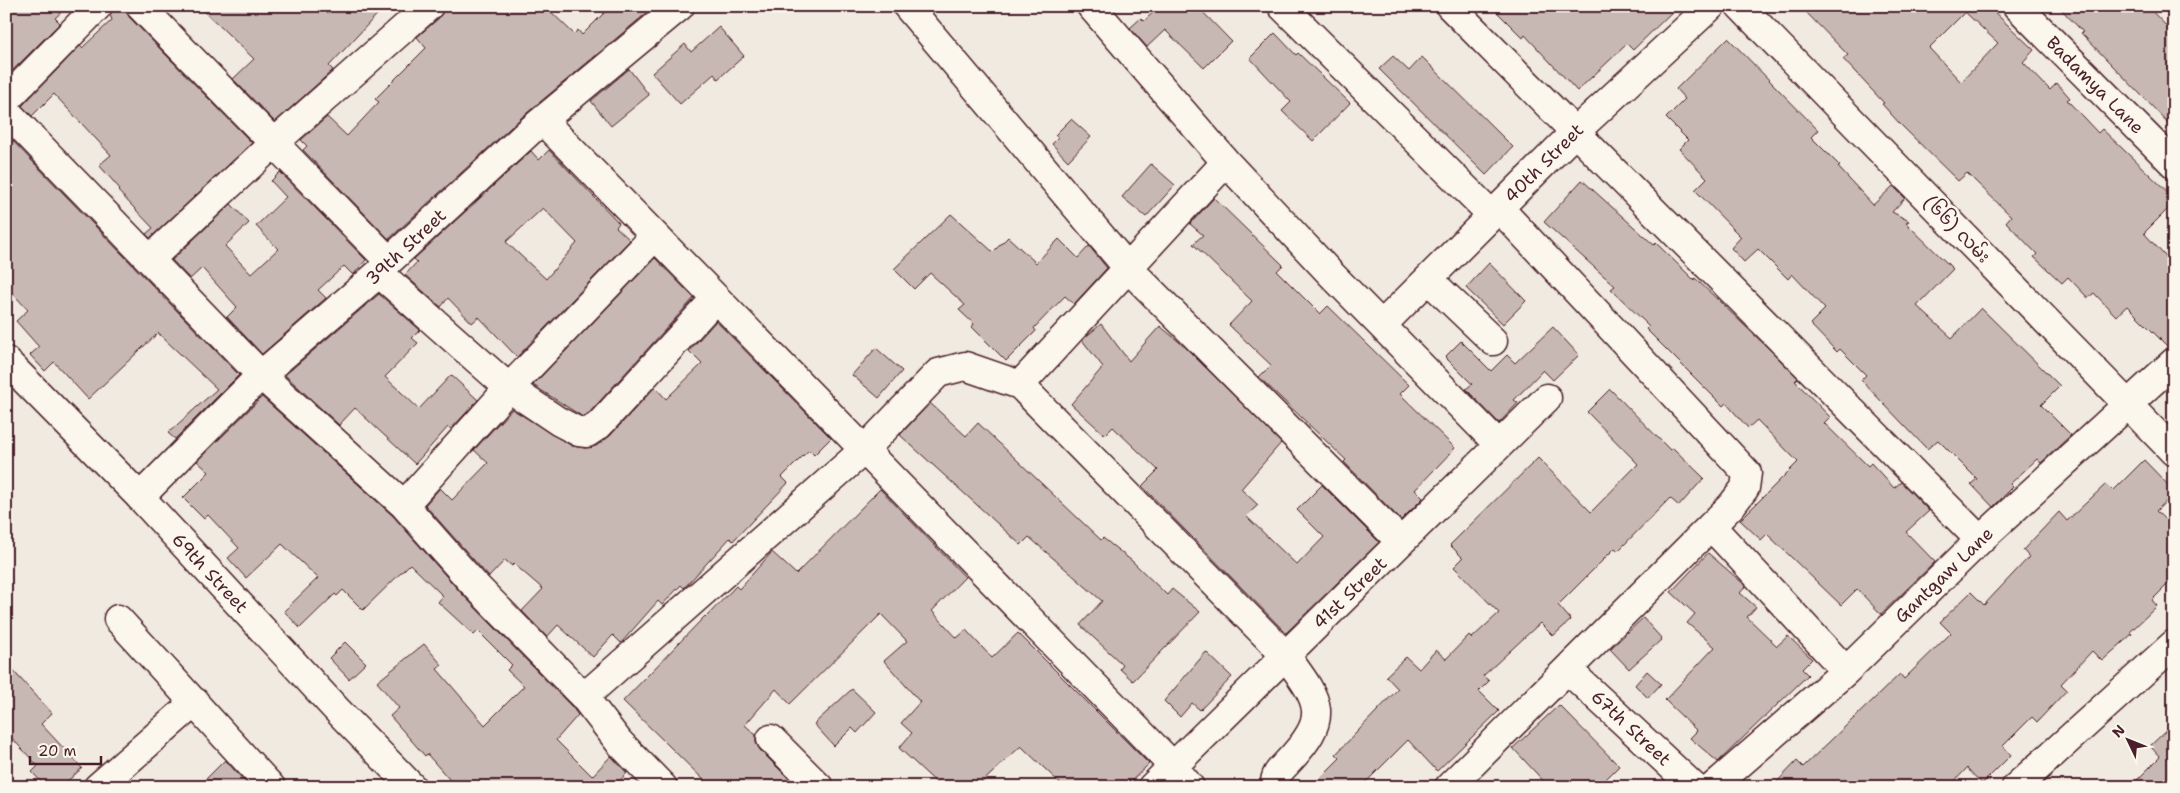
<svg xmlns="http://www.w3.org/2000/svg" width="2180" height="793" font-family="'Shantell Sans','Noto Sans Myanmar',sans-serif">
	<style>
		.building { fill: #c8b8b3; stroke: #4a1f2b; fill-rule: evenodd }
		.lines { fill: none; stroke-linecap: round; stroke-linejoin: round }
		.street-casing { stroke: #4a1f2b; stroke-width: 31 }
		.secondary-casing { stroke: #4a1f2b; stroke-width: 31 }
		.street { stroke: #fbf7ec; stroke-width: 28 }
		.secondary { stroke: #fbf7ec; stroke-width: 28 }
		.labels { text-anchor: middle; stroke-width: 5; stroke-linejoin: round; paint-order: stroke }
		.street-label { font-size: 18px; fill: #4a1f2b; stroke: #fbf7ec }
	</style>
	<rect width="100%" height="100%" fill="#f0eae0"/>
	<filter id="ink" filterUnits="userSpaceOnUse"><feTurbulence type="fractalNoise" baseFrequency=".02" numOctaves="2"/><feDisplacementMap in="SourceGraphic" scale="10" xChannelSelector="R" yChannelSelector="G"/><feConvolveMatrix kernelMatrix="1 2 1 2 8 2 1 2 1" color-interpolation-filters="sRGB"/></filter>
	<g filter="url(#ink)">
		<path class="building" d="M6 6H68L55 18 60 23 6 77Z
			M113 6H125L129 17 252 143 150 238 146 234 153 228 118 191 120 189 99 165 111 155 54 94 32 116 22 106 80 46 82 48 112 20 110 15Z
			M199 6H385L329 66 333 70 275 122 233 79 254 59Z
			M390 6H405L397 14Z
			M444 6H545L574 34 578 30 582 35 611 6H655L521 118 389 239 303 150 307 146 301 140 327 117 347 136 379 102 375 99 426 48 417 37 439 18Z
			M1160 6H1197L1231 41 1204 68 1165 30 1147 47 1130 28 1141 18 1144 21Z
			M1491 6H1678L1633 50 1627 44 1577 91 1525 35 1523 38Z
			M1800 6H1988L2034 50 2023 62 2050 90 2057 83 2070 98 2067 100 2098 133 2102 129 2174 198V203L2144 233 2174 266V347L2169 348 2127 306 2116 316 2094 293 2088 298 2068 277 2062 283 2034 257 2037 254 2006 222 2011 216 1967 173 1958 181 1900 124 1882 104 1884 103 1843 59 1848 55ZM1965 12 1998 43 1961 82 1929 48Z
			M2058 6H2147L2174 34V129L2081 33 2083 32Z
			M719 27 744 56 718 79 714 74 680 104 652 73 685 44 691 52Z
			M1275 33 1296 55 1298 53 1350 103 1313 141 1282 111 1291 102 1250 58Z
			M1728 38 1818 130 1811 137 1840 166 1838 167 1873 205 1893 186 1905 198 1892 212 1909 221 1906 223 1953 269 1917 306 1952 338 1981 308 2060 386 2041 405 2071 435 2041 463 2037 459 2010 484 2013 487 1993 507 1971 484 1977 479 1938 440 1927 449 1861 380 1866 375 1840 349 1837 352 1810 324 1825 309 1792 274 1788 279 1758 249 1744 262 1731 248 1741 237 1695 190 1707 178 1679 149 1688 140 1666 118 1685 99 1676 89Z
			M1393 56 1409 71 1422 57 1513 147 1486 175 1379 69Z
			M629 69 649 95 611 126 591 101Z
			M1071 119 1091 137 1068 161 1052 144 1058 138 1055 135Z
			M6 134 239 375 175 439 168 433 217 389 158 333 88 399 54 362 45 371 30 355 39 347 16 321 28 310 6 286Z
			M549 150 619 223 616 227 630 240 517 357 479 317 472 323 448 298 441 307 405 275 417 262 414 259 531 151 539 160ZM543 208 577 243 546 279 506 242Z
			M1151 164 1175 185 1146 217 1122 197Z
			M280 172 366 260 353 275 344 266 318 290 326 298 262 354 227 317 237 307 202 268 190 279 172 260 231 204 249 223 225 246 251 274 278 249 256 226 286 197 271 181Z
			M1582 180 1654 245 1656 243 1694 280 1695 278 1767 347 1798 378 1795 381 1830 417 1824 423 1868 466 1871 463 1894 488 1901 482 1929 511 1906 532 1935 562 1881 614 1857 589 1841 605 1767 534 1761 540 1740 520 1798 462 1757 420 1748 428 1726 403 1723 406 1646 329 1649 326 1611 289 1615 286 1544 222Z
			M1214 198 1283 265 1277 271 1320 314 1328 306 1409 385 1400 394 1455 448 1415 490 1423 498 1401 520 1344 462 1346 460 1259 377 1271 365 1229 325 1252 301 1193 244 1203 235 1190 224Z
			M951 214 993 252 1008 237 1036 263 1059 239 1078 258 1089 246 1107 268 1074 304 1065 296 1034 328 1036 331 1006 361 972 327 974 324 959 310 965 305 930 273 914 289 894 269Z
			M655 258 694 298 589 413 583 417 533 385Z
			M1489 263 1526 301 1503 324 1466 288Z
			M379 294 420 330 412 338 418 343 385 377 419 409 451 375 478 400 451 429 448 427 415 464 355 408 339 425 285 375Z
			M716 321 831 438 814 455 809 450 782 477 788 483 733 541 730 538 684 588 681 585 662 605 658 601 621 643 613 635 593 657 558 625 547 637 522 611 543 589 514 564 512 566 505 560 489 577 425 505 440 488 452 500 488 463 474 450 512 409 572 446 585 448 596 446 610 436 655 387 666 399 702 364 689 351Z
			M1101 324 1129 361 1160 326 1184 346 1281 443 1241 489 1258 505 1246 516 1297 565 1324 537 1297 510 1322 485 1379 542 1286 633 1142 486 1158 470 1113 427 1105 435 1071 404 1103 367 1082 340Z
			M1553 327 1579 355 1553 380 1543 370 1514 400 1518 403 1499 423 1466 389 1472 384 1445 357 1461 341 1491 371 1507 355 1515 363Z
			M876 348 902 371 879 398 852 375Z
			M1610 389 1670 450 1673 448 1704 478 1679 506 1670 498 1618 551 1615 548 1558 605 1571 620 1553 636 1540 623 1483 676 1489 681 1479 691 1499 711 1437 771 1408 740 1361 787H1311L1340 758 1336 754 1398 689 1386 676 1406 657 1419 669 1436 650 1446 659 1469 635 1472 638 1499 613 1454 567 1463 558 1450 545 1538 458 1591 512 1638 464 1587 412Z
			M262 397 393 516 461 593 572 707 578 715 556 740 592 776 611 756 627 773 614 787H456L427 754 425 756 390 716 399 708 377 682 424 644 442 665 437 669 485 725 524 686 507 670 512 665 478 631 474 635 438 602 443 596 410 564 363 610 343 590 337 596 335 594 300 628 284 611 318 578 282 544 246 578 228 558 239 548 208 515 204 519 183 498 209 472 197 461Z
			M930 403 966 436 978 423 1101 540 1103 538 1132 561 1167 595 1172 589 1200 612 1133 681 1120 669 1123 665 1080 625 1102 601 1029 537 1021 545 900 435Z
			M2144 460 2174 491V494L2156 511 2174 528V578L2152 600 2157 606 2130 632 2132 634 2102 661 2092 651 2061 684 2067 690 2037 722 2032 717 2003 746 2011 755 1982 784 1967 768 1949 787H1772L1797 761 1803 767 1900 674 1904 679 1951 633 1940 622 1971 592 1984 605 2029 557 2023 550 2059 512 2067 521 2106 484 2113 491Z
			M880 489 965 577 932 611 957 638 966 630 992 658 1018 633 1149 764 1125 787H1064L1021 746 977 787H941L899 748 912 733 901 723 920 702 884 661 907 641 881 614 790 704 776 689 745 725 756 735V743L760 750 797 787H711L623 701 705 616 706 617 736 586 739 589 772 552 796 574Z
			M1708 553 1746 586 1740 593 1756 607 1747 617 1777 646 1788 636 1812 659 1802 669 1808 675 1718 762 1690 738 1697 731 1665 700 1715 647 1687 623 1695 614 1671 592Z
			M1643 618 1662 639 1629 669 1610 649Z
			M345 642 366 663 349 679 329 658Z
			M1206 652 1232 677 1200 710 1192 703 1180 717 1164 701Z
			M6 663 52 713 41 724 82 768 61 787H46L32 772 38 766 6 732Z
			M1647 671 1661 684 1648 698 1635 685Z
			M852 689 876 712 857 733 852 728 834 746 814 724Z
			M1559 705 1619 766 1598 787H1549L1513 748Z
			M2174 723V787H2130L2160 757 2150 746Z
			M225 760 250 787H198Z"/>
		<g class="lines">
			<defs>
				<path id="street" d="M140 6 389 261
					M907 6 1127 267 1401 542
					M1091 6 1226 162 1330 273 1499 445
					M1282 6 1492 215
					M1450 6 1980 540
					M2017 6 2174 164
					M6 100 98 6
					M6 111 261 375 404 505 472 582 584 697 619 742 663 787
					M544 122 1173 766 1190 787
					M1226 162 1020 385 1286 656C1321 703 1331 717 1286 764 1279 771 1274 776 1275 787
					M150 259 274 143 429 6
					M379 273 509 388 558 421 579 432 587 433 599 425 716 298
					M1428 279 1493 341
					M1382 325 1576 131 1711 6
					M140 497 261 375 379 273 389 261 532 129 680 6
					M404 505 509 388 654 237
					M1711 526 1846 671
					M118 619 271 787
					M1568 670 1694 787
					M584 697 865 449 938 373 965 366 1020 385
					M771 739 819 787
					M98 787 195 702
					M1152 787 1547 398
					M1449 787 1731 506 1745 488 1747 473 1499 208
					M1713 787 1846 671 1980 540 2174 362
					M2016 787 2174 644"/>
				<path id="secondary" d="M1740 6 2174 452
					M6 361 140 497 337 710 412 787"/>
			</defs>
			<use href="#street" class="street-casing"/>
			<use href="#secondary" class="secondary-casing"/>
			<use href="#street" class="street"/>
			<use href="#secondary" class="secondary"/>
		</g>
	</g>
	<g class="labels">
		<g class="street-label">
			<text transform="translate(2095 85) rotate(45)" y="6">Badamya Lane</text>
			<text transform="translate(1544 163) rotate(-45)" y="6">40th Street</text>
			<text transform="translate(1957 229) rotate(46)" y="6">(၆၆) လမ်း</text>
			<text transform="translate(406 247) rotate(-43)" y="6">39th Street</text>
			<text transform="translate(210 573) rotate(47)" y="6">69th Street</text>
			<text transform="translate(1944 575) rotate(-44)" y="6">Gantgaw Lane</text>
			<text transform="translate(1350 593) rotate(-44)" y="6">41st Street</text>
			<text transform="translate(1631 728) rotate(43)" y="6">67th Street</text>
		</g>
	</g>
	<rect width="2180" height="793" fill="none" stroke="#fbf7ec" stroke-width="25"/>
	<rect x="12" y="12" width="2155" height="768" fill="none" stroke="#4a1f2b" stroke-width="2" filter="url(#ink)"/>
	<g transform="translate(2128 740) rotate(313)" stroke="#fbf7ec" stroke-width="4" paint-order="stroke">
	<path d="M0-4L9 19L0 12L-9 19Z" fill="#4a1f2b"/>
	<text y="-8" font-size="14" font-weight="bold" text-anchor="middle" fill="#4a1f2b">N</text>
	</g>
	<path d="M30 756v8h71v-8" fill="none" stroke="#4a1f2b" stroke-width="2.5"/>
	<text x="38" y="756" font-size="15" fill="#4a1f2b" stroke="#fbf7ec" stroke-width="4" paint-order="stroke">20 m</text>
</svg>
